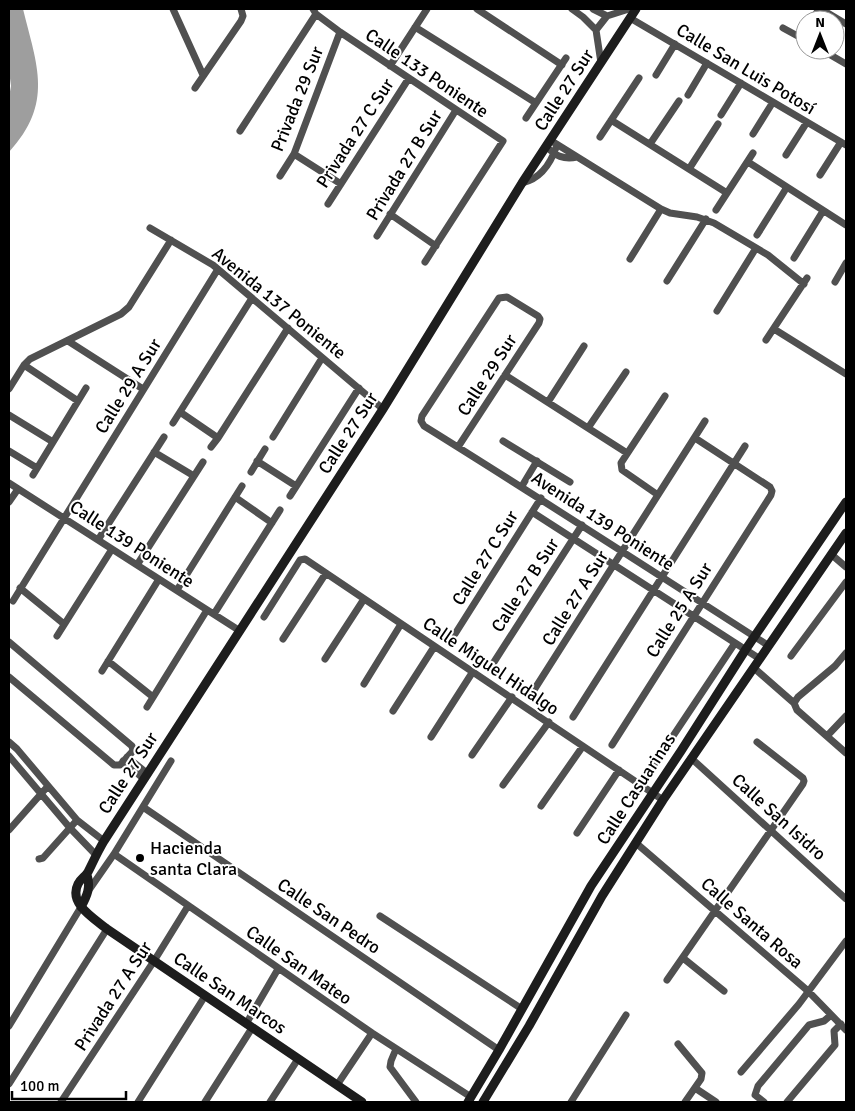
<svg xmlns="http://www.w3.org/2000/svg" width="855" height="1111" font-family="Signika,sans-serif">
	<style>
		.water { fill: #9e9e9e }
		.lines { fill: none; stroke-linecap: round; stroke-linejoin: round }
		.street { stroke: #505050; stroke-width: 7 }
		.secondary { stroke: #1d1d1d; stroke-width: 9 }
		.poi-dot { fill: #000; stroke: #fff; stroke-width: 2 }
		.labels { text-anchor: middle; stroke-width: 4; stroke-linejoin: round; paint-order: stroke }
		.street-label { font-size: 18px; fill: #000; stroke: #fff }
		.poi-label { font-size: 18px; fill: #000; stroke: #fff; text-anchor: start }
	</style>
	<rect width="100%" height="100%" fill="#fff"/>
	<path class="water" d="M9 9H23C37 66 54 103 9 152V97L11 86 9 71Z"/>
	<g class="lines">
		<path class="street" d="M173 9 203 75
			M313 9 316 14 340 32 503 141 425 262
			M477 9 562 65
			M572 9 583 17 596 30
			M593 9 607 16
			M821 9 846 24
			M630 18 846 145
			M812 20 819 9
			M415 27 536 103
			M783 28 805 40
			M822 50 846 64
			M601 63 596 30 607 16 629 9
			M390 66 427 9
			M656 75 675 44
			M195 88 241 21 243 16 241 9
			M688 95 707 63
			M721 115 741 83
			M526 118 566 58
			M611 120 727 193
			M240 131 316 14
			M753 134 773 102
			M600 137 639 78
			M550 140 661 209 670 213 697 217 714 223 768 255 804 284
			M650 144 679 101
			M546 146C555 156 564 160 577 157
			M294 154 341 184
			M786 155 807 122
			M748 162 846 225
			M689 169 718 124
			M820 175 841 142
			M280 176 294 154 340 32
			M522 183C541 179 551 163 557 145
			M328 204 409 78
			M716 210 753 153
			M390 214 436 246
			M150 228 213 265 383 409
			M757 235 787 187
			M377 236 456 110
			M794 258 823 211
			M630 259 661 209
			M667 281 706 219
			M835 282 846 263
			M717 311 756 248
			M774 329 846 374
			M766 340 807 278
			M68 341 143 389
			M24 365 78 401
			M505 375 627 453
			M9 389 24 365 30 359 121 314 129 307 171 240
			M548 402 584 346
			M180 412 218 438
			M9 415 53 442
			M173 423 252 298
			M588 428 626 372
			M273 437 322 358
			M503 441 570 482
			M211 447 218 438 288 328
			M458 447 539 323 540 319 538 316 507 297 499 298 422 416 421 421 424 426C540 498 654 572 769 646
			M9 451 37 468
			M154 452 194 476
			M257 461 296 486
			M251 472 265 449
			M33 475 86 388
			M9 483 240 631
			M522 486 537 461
			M658 495 622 470 621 463 665 396
			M290 496 359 388
			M235 497 272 523
			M9 502 18 489
			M532 512 760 659
			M98 540 164 437
			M832 555 846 567
			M137 565 203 462
			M20 588 64 624
			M177 590 242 486
			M13 601 218 269
			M214 614 280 510
			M264 617 300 560 305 559 663 800
			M455 634 541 498
			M57 636 112 549
			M283 639 326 573
			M9 642 132 746 133 751 120 765H114L9 677
			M791 656 846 582
			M325 659 364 599
			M108 661 153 697
			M494 662 582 525
			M754 668 794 703 797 710 846 753
			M102 671 159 579
			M364 684 401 624
			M534 690 705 421
			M794 703 798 697 835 666 846 653
			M147 707 207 610
			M393 711 434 647
			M573 717 745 446
			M827 736 846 716
			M431 737 472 673
			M9 742 17 749 77 820 104 841
			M612 745 771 495 772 491 770 487 695 438
			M472 755 512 697
			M9 756 70 828 96 855
			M127 757 148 774
			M691 758 846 899
			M123 761 144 779
			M651 769 735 643
			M503 785 549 722
			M541 806 583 746
			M143 807 499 1050
			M9 830 48 786
			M577 833 619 770
			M636 843 808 991 846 1030
			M114 854 372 1033 471 1097
			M39 859 43 858 77 820
			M89 890 114 854 171 761
			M380 916 522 1009
			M683 958 724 991
			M667 980 803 784 804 781 803 778 757 742
			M246 1024 278 969
			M9 1026 81 907
			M678 1044 702 1073 701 1079 685 1102
			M396 1049 391 1061 390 1067 416 1102
			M741 1072 799 1004 846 941
			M9 1084 107 929
			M337 1085 372 1033
			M695 1088 716 1102
			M61 1102 154 961 188 906
			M138 1102 205 996
			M205 1102 252 1028
			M270 1102 298 1059
			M571 1102 626 1015
			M764 1102 755 1095 758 1086 809 1025 824 1021 831 1015
			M787 1102 835 1045 834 1031 841 1024"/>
		<path class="secondary" d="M81 907C87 896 91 887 87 875
			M362 1102 107 929C95 919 68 904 78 884 80 879 85 877 88 872 93 862 98 851 104 841L383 409 522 183 636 9
			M468 1102 499 1050 591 886 681 751 746 649 846 502
			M483 1102 529 1026 602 896 663 800 846 533"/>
	</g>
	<circle class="poi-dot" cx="140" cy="858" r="5"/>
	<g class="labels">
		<g class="street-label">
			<text transform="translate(746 69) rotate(31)" y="6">Calle San Luis Potosí</text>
			<text transform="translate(427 73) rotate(34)" y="6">Calle 133 Poniente</text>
			<text transform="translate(564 90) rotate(-57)" y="6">Calle 27 Sur</text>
			<text transform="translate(297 99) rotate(-68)" y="6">Privada 29 Sur</text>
			<text transform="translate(355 133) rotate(-57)" y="6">Privada 27 C Sur</text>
			<text transform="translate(404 165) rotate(-58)" y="6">Privada 27 B Sur</text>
			<text transform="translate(279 303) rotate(39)" y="6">Avenida 137 Poniente</text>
			<text transform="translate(487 375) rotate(-57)" y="6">Calle 29 Sur</text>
			<text transform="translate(128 386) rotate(-58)" y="6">Calle 29 A Sur</text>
			<text transform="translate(348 433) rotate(-57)" y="6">Calle 27 Sur</text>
			<text transform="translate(603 521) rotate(33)" y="6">Avenida 139 Poniente</text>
			<text transform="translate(132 544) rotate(33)" y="6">Calle 139 Poniente</text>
			<text transform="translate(485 558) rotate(-58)" y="6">Calle 27 C Sur</text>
			<text transform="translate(525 585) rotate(-57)" y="6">Calle 27 B Sur</text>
			<text transform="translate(575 598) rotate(-58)" y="6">Calle 27 A Sur</text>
			<text transform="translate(679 610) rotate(-58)" y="6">Calle 25 A Sur</text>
			<text transform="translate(491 666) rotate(34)" y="6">Calle Miguel Hidalgo</text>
			<text transform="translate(128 773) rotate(-57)" y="6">Calle 27 Sur</text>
			<text transform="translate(636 789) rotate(-57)" y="6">Calle Casuarinas</text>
			<text transform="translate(779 817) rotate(42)" y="6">Calle San Isidro</text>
			<text transform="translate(329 916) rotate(34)" y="6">Calle San Pedro</text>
			<text transform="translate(752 923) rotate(41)" y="6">Calle Santa Rosa</text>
			<text transform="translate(299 965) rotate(35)" y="6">Calle San Mateo</text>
			<text transform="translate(230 993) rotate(34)" y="6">Calle San Marcos</text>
			<text transform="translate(113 996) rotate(-57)" y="6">Privada 27 A Sur</text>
		</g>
		<g class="poi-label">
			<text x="150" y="854">Hacienda<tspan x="150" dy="21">santa Clara</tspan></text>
		</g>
	</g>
	<rect width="855" height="1111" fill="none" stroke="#000000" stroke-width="20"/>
	<g transform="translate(820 35)"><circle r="24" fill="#ffffff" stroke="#999999"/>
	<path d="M0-4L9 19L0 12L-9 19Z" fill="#000000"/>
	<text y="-8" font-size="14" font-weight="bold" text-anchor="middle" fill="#000000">N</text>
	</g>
	<path d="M12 1091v8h114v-8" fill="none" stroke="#000000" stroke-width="2.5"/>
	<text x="20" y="1091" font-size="15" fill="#000000" stroke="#ffffff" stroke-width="4" paint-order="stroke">100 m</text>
</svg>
